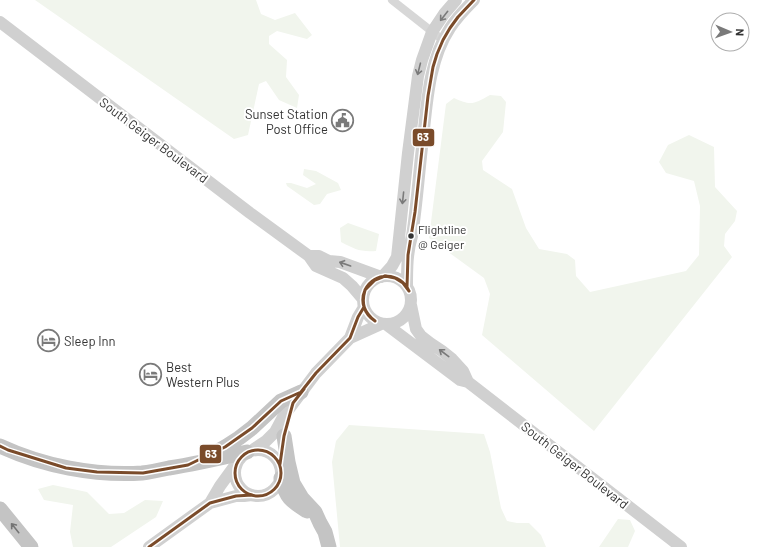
<svg xmlns="http://www.w3.org/2000/svg" width="762" height="547" font-family="Barlow,sans-serif">
	<style>
		.green { fill: #f1f5ed }
		.lines { fill: none; stroke-linecap: round; stroke-linejoin: round }
		.street { stroke: #d7d7d7; stroke-width: 8 }
		.secondary { stroke: #d0d0d0; stroke-width: 12 }
		.highway { stroke: #c4c4c4; stroke-width: 15 }
		.bus-1-casing { stroke: #fff; stroke-width: 6 }
		.bus-1 { stroke: #7a4b2a; stroke-width: 3 }
		.oneway { stroke: #7a7a7a }
		.oneway2 { stroke: #747474 }
		.bus-dot { fill: #333; stroke: #fff; stroke-width: 1.5 }
		.labels { text-anchor: middle; stroke-width: 4; stroke-linejoin: round; paint-order: stroke }
		.bus-label { font-size: 12px; fill: #333; stroke: #fff; text-anchor: start }
		.poi-label { font-size: 13px; fill: #333; stroke: #fff; text-anchor: start }
		.street-label { font-size: 13px; fill: #333; stroke: #fff }
		.line-badge { stroke: #fff; stroke-width: 1.5 }
		.badge-label { font-size: 11px; text-anchor: middle; font-weight: bold; fill: #fff }
	</style>
	<rect width="100%" height="100%" fill="#fff"/>
	<path class="green" d="M35 0H256L261 14 275 20 295 13 312 35 307 39 277 31 269 36V44L287 60 286 77 299 95 297 108 279 100 266 81 259 84 248 135 234 139Z
		M490 95 501 96 506 102 503 132 482 161 483 170 512 189 526 228 539 249 567 254 575 260 576 276 590 292 686 271 699 255 700 206 694 181 666 173 659 162 668 145 689 135 714 147 715 187 737 211 735 221 725 234 724 246 732 257 594 431 482 335 490 294 484 278 429 238 446 104 454 98C471 106 474 104 490 95Z
		M304 169 316 171 338 183 341 190 327 194 320 204 314 205 287 186 286 183H291L307 188 316 184 303 175Z
		M348 223 379 234 376 251C359 252 355 249 341 242L340 228Z
		M349 425 484 434 490 452 501 508 507 521 517 523H529L541 535 546 547H340L332 462 336 441Z
		M53 485 87 492 109 514 124 513 145 500 163 501 156 517 111 547H73L70 532 73 505 44 500 38 489Z
		M618 519 630 520 635 531 628 547H599Z"/>
	<g class="lines">
		<path class="street" d="M392 0 444 41"/>
		<path class="secondary" d="M0 22 250 213 309 256 316 266 343 278 352 286 363 299
			M309 256H319L329 261 340 262 381 277
			M363 300a24 24 0 1 1 48 0a24 24 0 1 1-48 0Z
			M383 276 392 266 397 257 408 153 418 76 422 60 432 32 444 14 456 0
			M407 287C407 269 407 253 412 236 417 204 419 171 423 139 427 102 429 60 450 28 457 17 465 9 474 0
			M411 305 416 329 421 336 430 343 442 351 452 359 463 371 468 382
			M387 325 460 380 468 382 681 547
			M350 338 358 317 364 307
			M254 449 266 441 275 432 283 417 316 373 350 338 381 324
			M235 473a23 23 0 1 1 46 0a23 23 0 1 1-46 0Z
			M210 503 220 486 236 464
			M149 547 210 503 236 496H244L252 495"/>
		<path class="highway" d="M284 436 288 462 293 483 302 498 315 512 320 523 325 532 329 547
			M0 446C43 466 94 476 142 473 151 472 160 470 169 468 195 464 221 458 247 452
			M209 456 225 447 239 438 252 428 281 401 301 392
			M281 478C286 498 291 501 307 511
			M0 509 31 547"/>
		<defs>
			<path id="bus-1" d="M407 287 408 255 415 212 428 96 433 67 437 54 443 40 450 28 458 17 474 0
				M365 290C361 304 364 312 375 321
				M365 290C360 301 364 314 375 321
				M365 290C374 271 401 272 409 291
				M365 290 375 280 385 276 395 278 403 283 409 291
				M0 446 8 450 66 468 97 472 143 473 188 465 225 447 252 428 281 401 301 392 316 373 350 338 358 317 364 307
				M235 473a23 23 0 1 1 46 0a23 23 0 1 1-46 0Z
				M280 464 284 436 293 403 304 389
				M149 547 210 503 236 496 252 495"/>
		</defs>
		<use href="#bus-1" class="bus-1-casing"/>
		<use href="#bus-1" class="bus-1"/>
	</g>
	<defs><path id="oneway-shaft" d="M-6 0H5M1.5-3L5.5 0L1.5 3" fill="none" stroke-width="1.6" stroke-linecap="round" stroke-linejoin="round"/></defs>
	<g class="oneway">
		<use href="#oneway-shaft" transform="translate(444 16) rotate(128)"/>
		<use href="#oneway-shaft" transform="translate(419 69) rotate(104)"/>
		<use href="#oneway-shaft" transform="translate(403 198) rotate(96)"/>
		<use href="#oneway-shaft" transform="translate(345 264) rotate(-161)"/>
		<use href="#oneway-shaft" transform="translate(444 353) rotate(-143)"/>
	</g>
	<use class="oneway2" href="#oneway-shaft" transform="translate(15 528) rotate(-129)"/>
	<defs>
		<symbol id="civic-ring" viewBox="-11 -11 22 22"><circle r="9.5" fill="#fff" stroke="#7a7a7a" stroke-width="1.5"/><path d="M-.6-6.5H3V-4.5H.6V-3L4-1V1h2V6H-6V1h2V-1L-.6-3ZM-1.2 2.5V6h2.4V2.5Z" fill="#7a7a7a"/></symbol>
		<symbol id="hotel-ring" viewBox="-11 -11 22 22"><circle r="9.5" fill="#fff" stroke="#7a7a7a" stroke-width="1.5"/><path d="M-6-4.5h1.5V1H6V5H4.5V3h-9V5H-6ZM-4 0a1.8 1.8 0 1 1 3.6 0ZM.5 0V-2.5h3Q6-2.5 6 0Z" fill="#7a7a7a"/></symbol>
	</defs>
	<g fill-rule="evenodd">
		<use href="#civic-ring" x="330" y="108" width="25" height="25"/>
		<use href="#hotel-ring" x="36" y="328" width="25" height="25"/>
		<use href="#hotel-ring" x="138" y="362" width="25" height="25"/>
	</g>
	<circle class="bus-dot" cx="411" cy="236" r="3.5"/>
	<g class="labels">
		<g class="bus-label">
			<text x="418" y="234">Flightline<tspan x="418" dy="15">@ Geiger</tspan></text>
		</g>
		<g class="poi-label">
			<text x="328" y="119" text-anchor="end">Sunset Station<tspan x="328" dy="15">Post Office</tspan></text>
			<text x="64" y="346">Sleep Inn</text>
			<text x="166" y="372">Best<tspan x="166" dy="15">Western Plus</tspan></text>
		</g>
		<g class="street-label">
			<text transform="translate(154 140) rotate(37)" y="5">South Geiger Boulevard</text>
			<text transform="translate(575 465) rotate(38)" y="5">South Geiger Boulevard</text>
		</g>
	</g>
	<g class="line-badge">
		<rect x="412" y="128" width="23" height="19" rx="4" fill="#7a4b2a"/>
		<rect x="199" y="444" width="23" height="20" rx="4" fill="#7a4b2a"/>
	</g>
	<g class="badge-label">
		<text x="423" y="141">63</text>
		<text x="211" y="458">63</text>
	</g>
	<g transform="translate(730 32) rotate(92)"><circle r="19" fill="#ffffff" stroke="#adadad"/>
	<path d="M0-3L7 15L0 10L-7 15Z" fill="#7a7a7a"/>
	<text y="-6" font-size="11" font-weight="bold" text-anchor="middle" fill="#333333">N</text>
	</g>
</svg>
